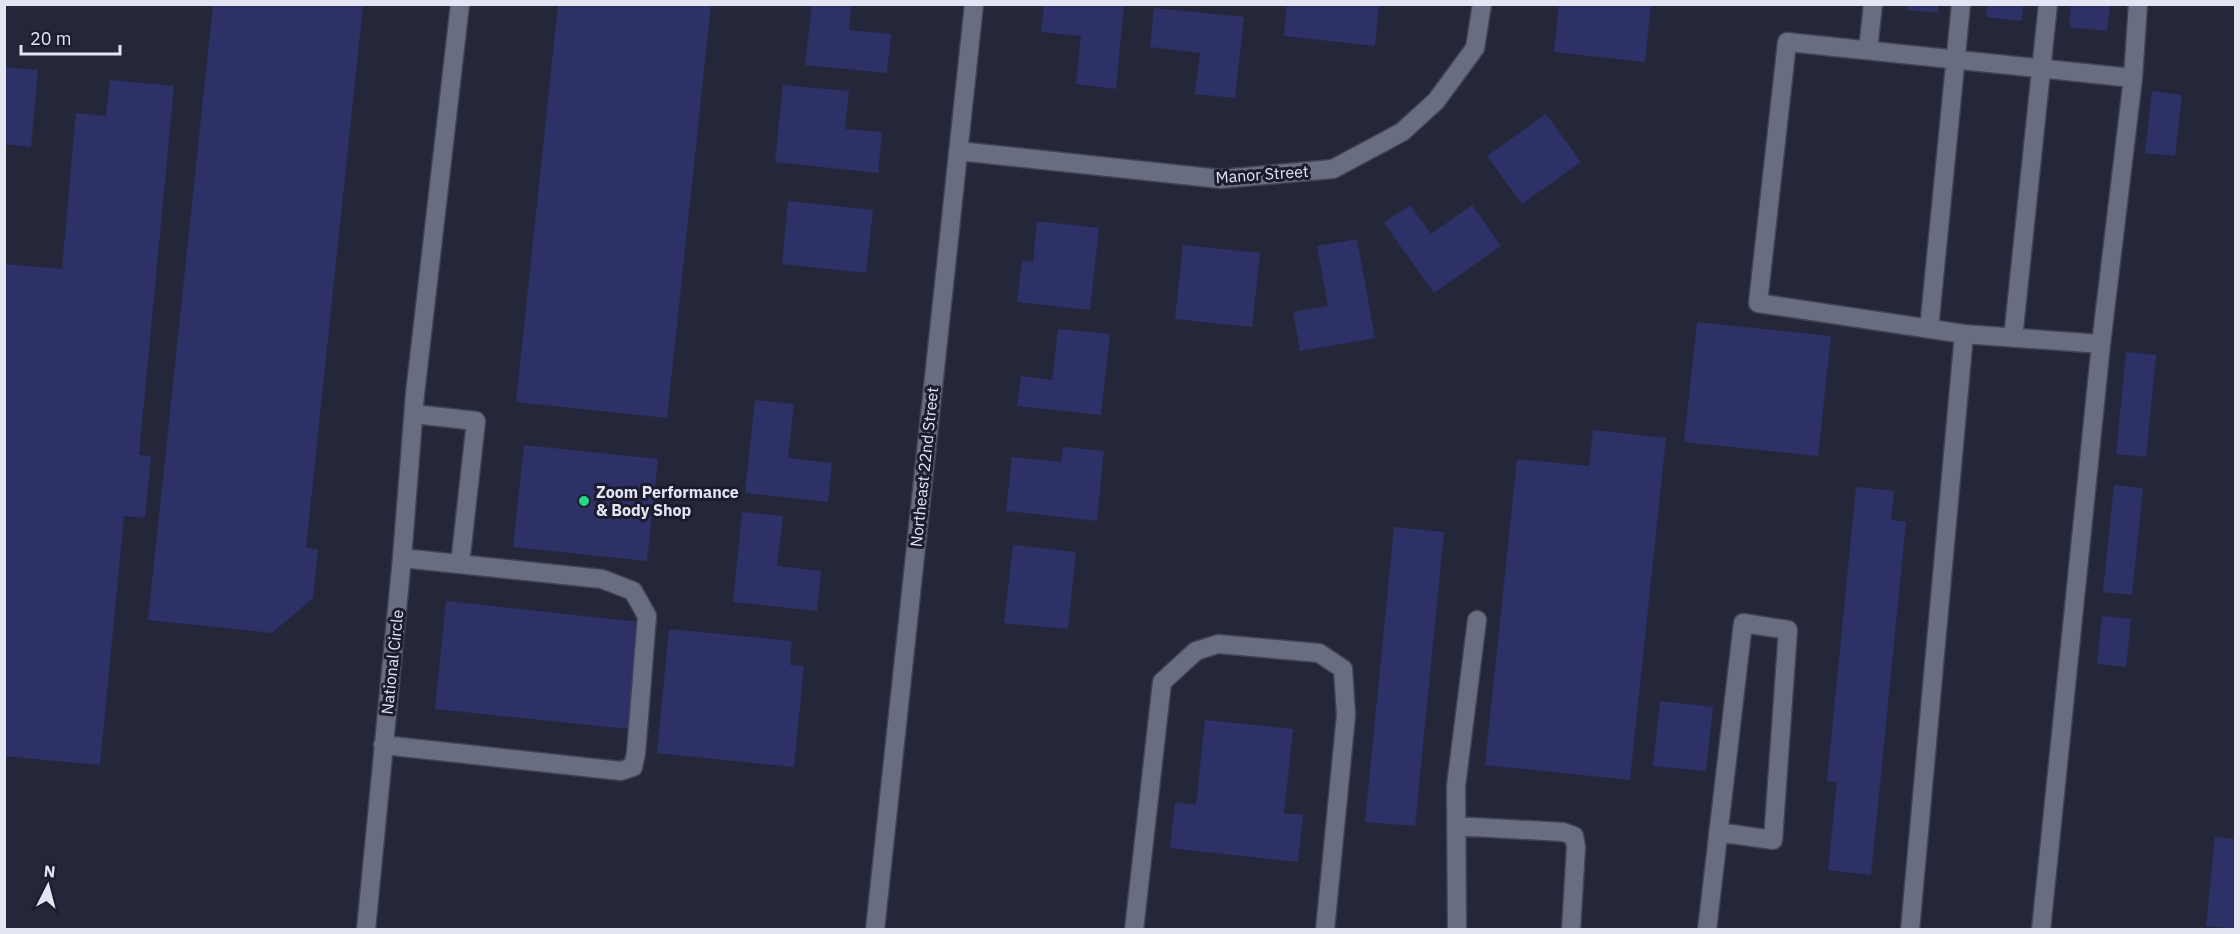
<svg xmlns="http://www.w3.org/2000/svg" width="2240" height="934" font-family="'IBM Plex Sans',sans-serif">
<style>
.building{fill:#2d3168}
.lines{fill:none;stroke-linecap:round;stroke-linejoin:round}
.minor-casing{stroke:#414352;stroke-width:21}
.minor{stroke:#696d82;stroke-width:18}
.poi-dot{fill:#23d886;stroke:#1b1d2f;stroke-width:2}
.labels{text-anchor:middle;stroke-width:6;stroke-linejoin:round;paint-order:stroke}
.street-label{font-size:16px;fill:#e3e6f2;stroke:#1b1d2f}
.poi-label{font-size:16px;font-weight:bold;fill:#e3e6f2;stroke:#1b1d2f;text-anchor:start}
</style>
<rect width="100%" height="100%" fill="#242739"/>
<path class="building" d="M812,4h39l-2,26 42,4 -4,39 -82,-8z
M1044,4h80l-8,85 -40,-5 5,-48 -40,-4z
M1287,4h92l-4,42 -91,-10z
M1559,4h92l-6,58 -91,-10z
M1907,4h31v9l-31,-3z
M1987,4h36l-1,17 -36,-4z
M2071,4h39l-3,27 -38,-4z
M213,5h150l-57,543 12,1 -5,49 -41,35 -124,-13z
M558,5h153l-44,413 -151,-16z
M1154,8l90,9 -9,81 -40,-4 5,-41 -50,-6z
M4,67l34,3 -7,77 -27,-3z
M110,80l64,6 -35,369 12,1 -6,62 -21,-2 -24,249 -96,-9v-492l58,5 14,-156 30,3z
M783,85l66,6 -4,38 37,3 -4,41 -103,-11z
M2152,91l30,4 -7,61 -30,-3z
M1546,114l35,48 -59,42 -35,-48z
M788,201l85,9 -7,63 -84,-9z
M1410,205l21,29 41,-29 29,41 -67,47 -50,-70z
M1037,221l62,7 -9,82 -73,-8 5,-42 11,2z
M1357,239l18,99 -75,13 -7,-39 35,-6 -11,-60z
M1183,245l77,8 -8,74 -77,-8z
M1697,322l134,14 -13,120 -134,-14z
M1058,329l52,5 -9,81 -84,-9 4,-30 31,4z
M2126,352l30,3 -10,102 -30,-3z
M755,400l39,4 -6,54 44,5 -4,39 -83,-9z
M1593,430l73,8 -36,342 -145,-15 32,-306 72,7z
M524,445l134,14 -11,102 -134,-14z
M1063,447l41,4 -7,70 -91,-10 6,-54 49,5z
M2114,485l29,3 -11,107 -29,-3z
M1856,487l38,4 -3,29 15,2 -35,353 -43,-5 9,-88 -10,-1z
M742,512l41,4 -6,50 44,5 -4,40 -84,-9z
M1394,527l50,5 -29,294 -50,-4z
M1013,545l63,7 -8,77 -64,-6z
M446,601l193,21 -11,107 -193,-20z
M2102,616l29,3 -5,48 -29,-3z
M669,629l123,12 -2,24 14,1 -10,101 -137,-14z
M1660,701l53,6 -7,64 -53,-5z
M1205,720l88,9 -9,84 19,2 -5,47 -128,-14 5,-46 21,3z
M2215,837l21,2v90l-30,-3z"/>
<g class="lines">
<defs>
<path id="minor" d="M1868,50l5,-46
M958,151l263,28 112,-10 69,-37 34,-31 39,-53 7,-44
M1929,329l32,-325
M1964,334l137,10
M2013,338l35,-334
M414,414l62,7 -16,143
M383,745l238,26 12,-4 3,-14 11,-137 -14,-25 -31,-12 -200,-21
M1456,826l107,6 11,4 2,11 -5,83
M366,930l36,-372 13,-164 45,-390
M875,930l99,-926
M1134,930l28,-248 34,-31 22,-7 101,9 24,16 3,46 -21,215
M1457,930l-1,-144 21,-166
M1707,930l36,-307 45,7 -15,210 -55,-8
M1910,930l54,-596 -206,-31 29,-261 346,36 5,-74
M2041,930l60,-586 32,-266"/>
</defs>
<use href="#minor" class="minor-casing"/>
<use href="#minor" class="minor"/>
</g>
<circle class="poi-dot" cx="584" cy="501" r="6"/>
<g class="labels">
<g class="street-label">
<text transform="translate(1262 174) rotate(-4)" y="6">Manor Street</text>
<text transform="translate(924 467) rotate(-84)" y="6">Northeast 22nd Street</text>
<text transform="translate(392 662) rotate(-84)" y="6">National Circle</text>
</g>
<g class="poi-label">
<text x="596" y="498">Zoom Performance<tspan x="596" dy="18">&amp; Body Shop</tspan></text>
</g>
</g>
<rect width="2240" height="934" fill="none" stroke="#e3e6f2" stroke-width="12"/>
<g transform="translate(48 886) rotate(6)" stroke="#1b1d2f" stroke-width="4.5" paint-order="stroke">
<path d="M0-4.5L10 22L0 15L-10 22Z" fill="#e3e6f2"/>
<text y="-9" font-size="16" font-weight="bold" text-anchor="middle" fill="#e3e6f2">N</text>
</g>
<path d="M21 45v9h99v-9" fill="none" stroke="#e3e6f2" stroke-width="3"/>
<text x="30" y="45" font-size="18" fill="#e3e6f2" stroke="#1b1d2f" stroke-width="4.5" paint-order="stroke">20 m</text>
</svg>
